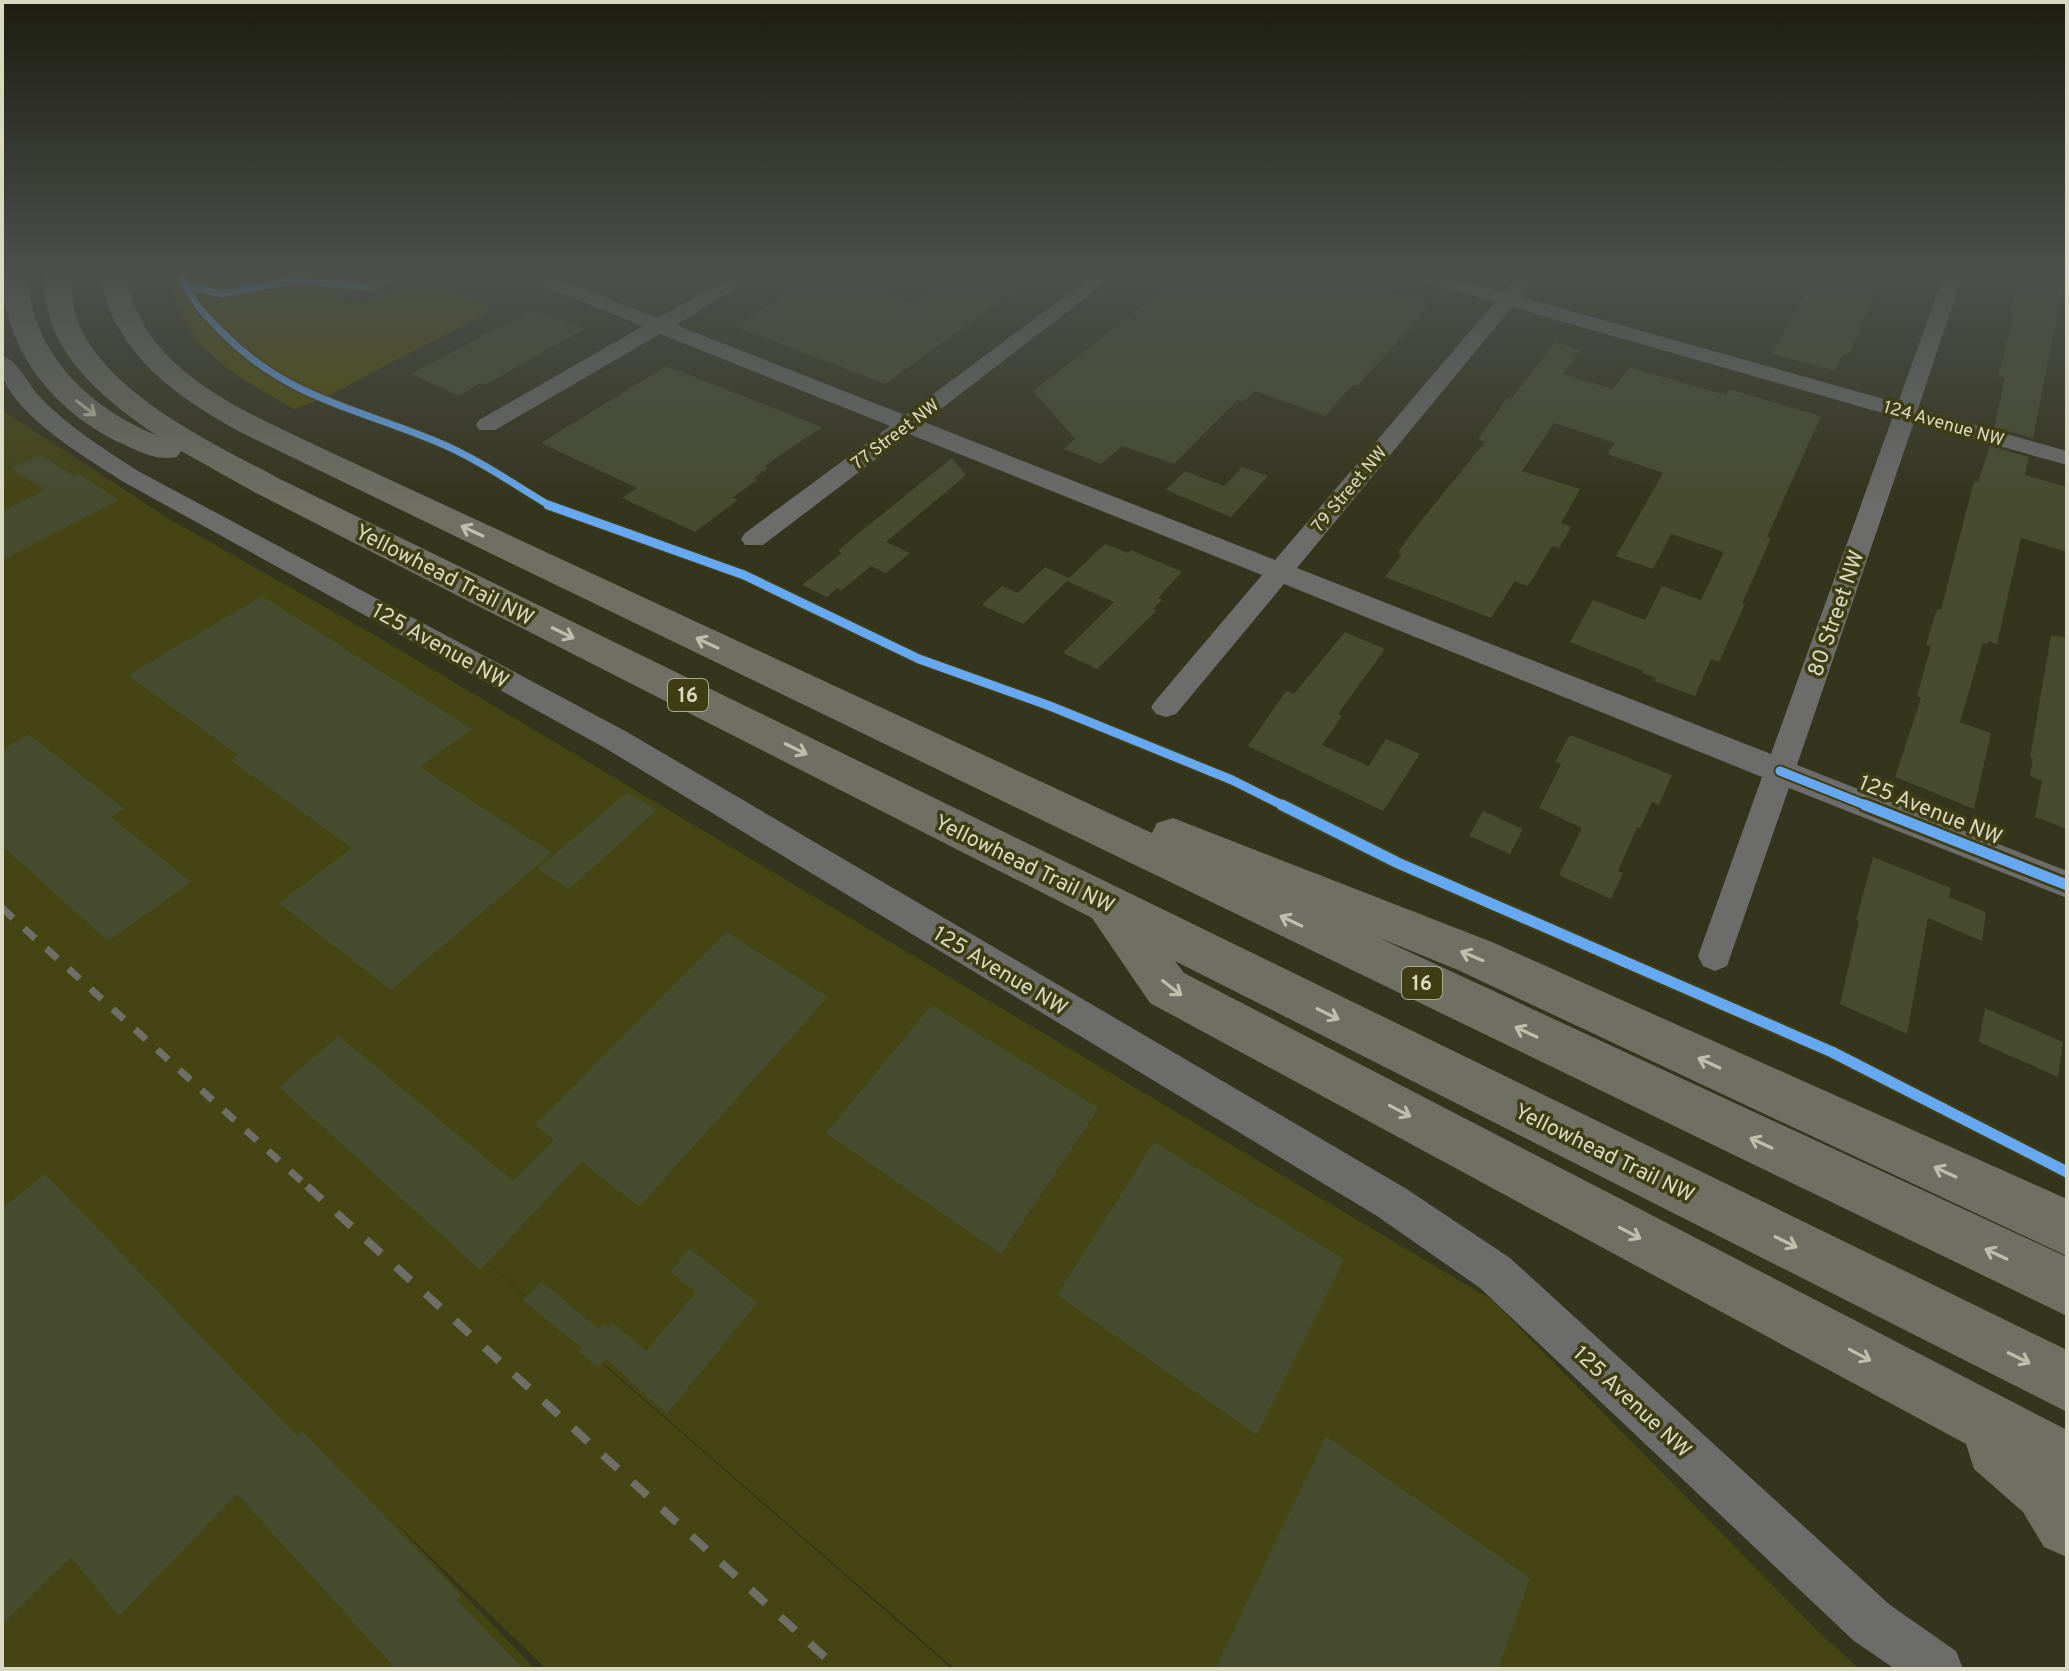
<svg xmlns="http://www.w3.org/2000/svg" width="2069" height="1671" font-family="Overpass,sans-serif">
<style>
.built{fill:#454413}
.green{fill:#524e04}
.building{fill:#474c2f}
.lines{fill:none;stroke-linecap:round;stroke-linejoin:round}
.minor{fill:#6c6c6b;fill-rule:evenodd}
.highway{fill:#6f6f64;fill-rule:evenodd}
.rail-far1{stroke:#6f6f68;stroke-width:7;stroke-dasharray:15 15;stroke-linecap:butt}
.rail{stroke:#6f6f68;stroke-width:8;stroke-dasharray:20 20;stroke-linecap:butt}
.cycleway-far2-casing{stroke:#3f3d13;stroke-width:10}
.cycleway-far1-casing{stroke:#3f3d13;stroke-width:13}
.cycleway-casing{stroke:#3f3d13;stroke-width:16}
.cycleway-far2{stroke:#66a8f1;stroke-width:7}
.cycleway-far1{stroke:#66a8f1;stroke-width:9}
.cycleway{stroke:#66a8f1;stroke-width:11}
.oneway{stroke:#bebeaa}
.labels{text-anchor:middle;stroke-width:7;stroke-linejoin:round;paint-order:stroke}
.far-street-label{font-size:18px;fill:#d9d9c2;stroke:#3f3d13}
.shield{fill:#3f3d13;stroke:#abaa8e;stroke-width:2}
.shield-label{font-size:20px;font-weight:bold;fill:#d9d9c2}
.street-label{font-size:22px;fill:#d9d9c2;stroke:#3f3d13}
</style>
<rect width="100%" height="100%" fill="#35341d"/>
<path class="built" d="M2,410l169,110 207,117 1114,663 325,330 42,39h-904l-618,-537 615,537h-406l-158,-154 147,154h-533z"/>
<path class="green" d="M170,271h211l-30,9 -16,10v7c25,17 61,-7 86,-17l71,30 -168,88 -29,11c-58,-31 -121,-66 -125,-138z"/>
<path class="building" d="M822,271l91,32 47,-32h81l-156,113 -151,-58z
M1181,271h138l109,32 -15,22 -56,61 -4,-1 -28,31 -70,-25 -12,11 -6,-2 -63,64 -52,-18 -21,18 -37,-15 11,-10 -42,-48 97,-75z
M2021,271h45l-33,167 -39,-11 11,-49 -7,-2 16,-60 -5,-1z
M1842,272l33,8 -3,6 5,1 -26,65 -8,2 -8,17 -63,-17 42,-77 22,6z
M533,309l51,20 -99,56 -5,-2 -21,13 -48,-22z
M1555,342l26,8 -18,24 50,15 16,-22 97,28 3,-6 92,27 -54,121 4,1 -29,65 3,1 -26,58 -8,-3 -16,37 -41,-15 2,-3 -14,-5 1,-2 -73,-29 23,-42 52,20 17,-34 39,14 23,-48 -53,-18 -18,35 -37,-13 47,-83 -56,-19 8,-11 -61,-20 -32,48 58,18 -19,34 10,4 -12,21 -7,-2 -24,40 -13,-5 -24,37 -106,-41 17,-23 -4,-2 22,-30 65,-80 -7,-3 29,-41 4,1z
M666,366l156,61 -57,39 3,2 -14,10 3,2 -25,18 6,2 -43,32 -73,-34 15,-10 -96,-45z
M1990,446l39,11 -4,18 42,12v65l-46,-14 -24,106 -9,-3 -1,3 -4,-1 -23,79 31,11 -17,76 -79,-32 26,-79 -4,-2 14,-50 -5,-2 11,-35 4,1 33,-129 4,1z
M40,455l34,21 4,-2 41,26 -117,60v-49l43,-21 -34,-21z
M952,458l14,17 -80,67 24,11 -24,20 -15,-7 -30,25 -4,-3 -10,9 -25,-12 40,-32 -4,-2 17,-15z
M1242,467l26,9 -37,41 -65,-27 19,-19 39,15z
M1105,544l23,9 3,-3 51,22 -24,26 4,2 -9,9 4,1 -60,59 -34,-16 51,-51 -47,-21 -44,43 -41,-19 20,-19 16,7 27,-26 24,11z
M262,596l210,133 -52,38 132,86 -161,137 -112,-87 73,-55 -122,-88 8,-5 -110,-80z
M1345,632l40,17 -47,65 4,2 -20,29 47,21 17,-27 34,15 -37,57 -135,-65 38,-55 8,3z
M2051,636l16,1v192l-32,-12 7,-36 -12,-5 3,-18 -3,-1z
M29,734l95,75 -13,8 80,65 -83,59 -106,-95v-96z
M1570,735l102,40 -13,30 -7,-3 -12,26 -3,-1 -19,44 5,2 -12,26 -52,-24 23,-47 -43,-20 22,-44 -6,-2z
M627,792l30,18 -88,79 -31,-20z
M1483,811l40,18 -13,25 -41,-18z
M1873,857l78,31 -2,9 37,15 -4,29 -54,-23 -21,116 -67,-30 19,-83 -3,-1z
M727,932l101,65 -189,210 -57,-45 -102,108 -201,-183 60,-51 174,145 41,-41 -19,-15z
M932,1005l167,103 -98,146 -175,-121z
M1985,1008l78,34 -5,35 -79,-35z
M1154,1142l190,117 -87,176 -200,-140z
M45,1174l252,262 5,-5 159,164 -4,5 66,69h-127l-159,-175 -118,122 -48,-59 -69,68v-417z
M690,1248l67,55 -90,111 -61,-55 -9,9 -18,-17 2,-3 -58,-48 18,-19 58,48 4,-5 5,4 5,-5 33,28 50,-59 -26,-20z
M1326,1436l204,142 -32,91h-283z"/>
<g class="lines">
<path class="minor" d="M387,271h25l-3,4 -41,18 -10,-6z
M513,271h26l119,47 82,-47h23l-87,54 229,90 194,-144h21l-196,151 351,138 220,-258 -96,-27 -2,-4h29l77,21 19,-21h19l-20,26 377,106 47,-132h19l-46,138 149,42v14l-153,-43 -117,343 270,106v27l-278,-110 -62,178 -12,5 -12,-5 -5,-10 64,-179 -478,-193 -108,130 -10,3 -10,-3 -5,-7 5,-7 106,-125 -353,-141 -146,111h-18l-4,-6 4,-6 145,-107 -230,-92 -165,96h-16l-3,-5 3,-5 164,-94 -128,-51zM1512,307l381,109 -122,338 -474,-186z
M2,356c15,3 26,28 37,40 29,31 64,52 99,75l489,261 778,456 105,70 380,347 66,46 7,18h-68l-41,-28 -374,-353 -103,-72 -772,-468 -483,-267c-37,-24 -99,-60 -118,-101 -4,-7 -2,-17 -2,-24z"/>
<path class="highway" d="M2,271h26c0,78 59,136 128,164 -44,-30 -97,-71 -109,-127 -3,-11 -3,-25 -3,-37h26c2,12 2,25 4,37 19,81 139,135 206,171l1787,871v62l-892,-451 9,12 883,457v127l-23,-10 -21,-35 -49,-43 -8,-25 -816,-441 -58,-85 -836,-425 -75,-42 -4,6c-18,4 -35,-4 -52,-12 -70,-31 -123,-96 -123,-174z
M97,271h26c7,22 13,43 26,62 40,59 118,88 179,118l824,382 5,-10 16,-5 319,124 575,257v57l-609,-286 -81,-33 690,320v59l-1827,-884c-71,-40 -124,-78 -143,-161z"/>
<path class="rail-far1" d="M2,908l307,280"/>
<path class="rail" d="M307,1186l531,483"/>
<defs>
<path id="cycleway-far2" d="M180,271c12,32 21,40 45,64 63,63 131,73 210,106 42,17 78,43 117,66
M185,286l37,8 75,-14 71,7"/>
<path id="cycleway-far1" d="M548,505l196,70 175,84 131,47 182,74 54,27
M1780,771l90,36"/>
<path id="cycleway" d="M1282,805l116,58 434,189 235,120
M1865,805l202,80"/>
</defs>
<use href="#cycleway-far2" class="cycleway-far2-casing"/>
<use href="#cycleway-far1" class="cycleway-far1-casing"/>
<use href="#cycleway" class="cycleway-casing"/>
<use href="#cycleway-far2" class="cycleway-far2"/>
<use href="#cycleway-far1" class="cycleway-far1"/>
<use href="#cycleway" class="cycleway"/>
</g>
<defs><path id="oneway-shaft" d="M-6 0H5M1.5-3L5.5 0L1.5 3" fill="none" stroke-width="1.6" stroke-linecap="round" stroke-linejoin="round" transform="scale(2)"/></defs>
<g class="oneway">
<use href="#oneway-shaft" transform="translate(86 408) rotate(37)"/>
<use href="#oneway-shaft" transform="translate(472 531) rotate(-155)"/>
<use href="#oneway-shaft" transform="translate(563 633) rotate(26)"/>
<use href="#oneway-shaft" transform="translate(707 643) rotate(-155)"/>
<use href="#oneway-shaft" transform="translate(796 749) rotate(26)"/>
<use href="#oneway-shaft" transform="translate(1291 921) rotate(-155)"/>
<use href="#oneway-shaft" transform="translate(1472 956) rotate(-157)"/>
<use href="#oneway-shaft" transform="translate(1172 988) rotate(38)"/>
<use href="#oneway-shaft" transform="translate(1328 1014) rotate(26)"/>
<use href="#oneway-shaft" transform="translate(1526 1032) rotate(-155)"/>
<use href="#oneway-shaft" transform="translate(1709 1063) rotate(-155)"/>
<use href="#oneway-shaft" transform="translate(1400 1111) rotate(28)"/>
<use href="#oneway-shaft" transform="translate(1761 1143) rotate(-155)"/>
<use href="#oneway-shaft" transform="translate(1945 1172) rotate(-155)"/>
<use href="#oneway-shaft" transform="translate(1630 1233) rotate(28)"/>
<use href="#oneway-shaft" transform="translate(1786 1242) rotate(26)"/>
<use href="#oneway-shaft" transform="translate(1996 1254) rotate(-155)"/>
<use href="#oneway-shaft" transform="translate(1860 1355) rotate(28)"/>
<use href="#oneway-shaft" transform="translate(2019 1358) rotate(26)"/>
</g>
<linearGradient id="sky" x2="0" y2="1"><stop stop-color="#1d1d10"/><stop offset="0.54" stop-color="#4b504c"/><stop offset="1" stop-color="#4b504c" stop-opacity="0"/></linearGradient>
<rect width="2069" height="505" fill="url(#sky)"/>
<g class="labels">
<g class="far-street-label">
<text transform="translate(1944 423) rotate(16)" y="6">124 Avenue NW</text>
<text transform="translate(895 434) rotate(-37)" y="6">77 Street NW</text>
<text transform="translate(1349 489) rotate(-50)" y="6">79 Street NW</text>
</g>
<g class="shield">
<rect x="668" y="679" width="40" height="32" rx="6"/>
<rect x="1402" y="967" width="40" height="32" rx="6"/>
</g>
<g class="shield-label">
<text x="688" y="702">16</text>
<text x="1422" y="990">16</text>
</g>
<g class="street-label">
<text transform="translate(445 574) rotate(27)" y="8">Yellowhead Trail NW</text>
<text transform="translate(1835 613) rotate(-71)" y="8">80 Street NW</text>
<text transform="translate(441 645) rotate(29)" y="8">125 Avenue NW</text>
<text transform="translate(1931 809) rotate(22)" y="8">125 Avenue NW</text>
<text transform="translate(1025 863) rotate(26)" y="8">Yellowhead Trail NW</text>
<text transform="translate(1001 970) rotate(31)" y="8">125 Avenue NW</text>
<text transform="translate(1605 1152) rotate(26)" y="8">Yellowhead Trail NW</text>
<text transform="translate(1633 1401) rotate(43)" y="8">125 Avenue NW</text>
</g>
</g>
<rect width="2069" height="1671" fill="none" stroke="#d9d9c2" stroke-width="8"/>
</svg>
